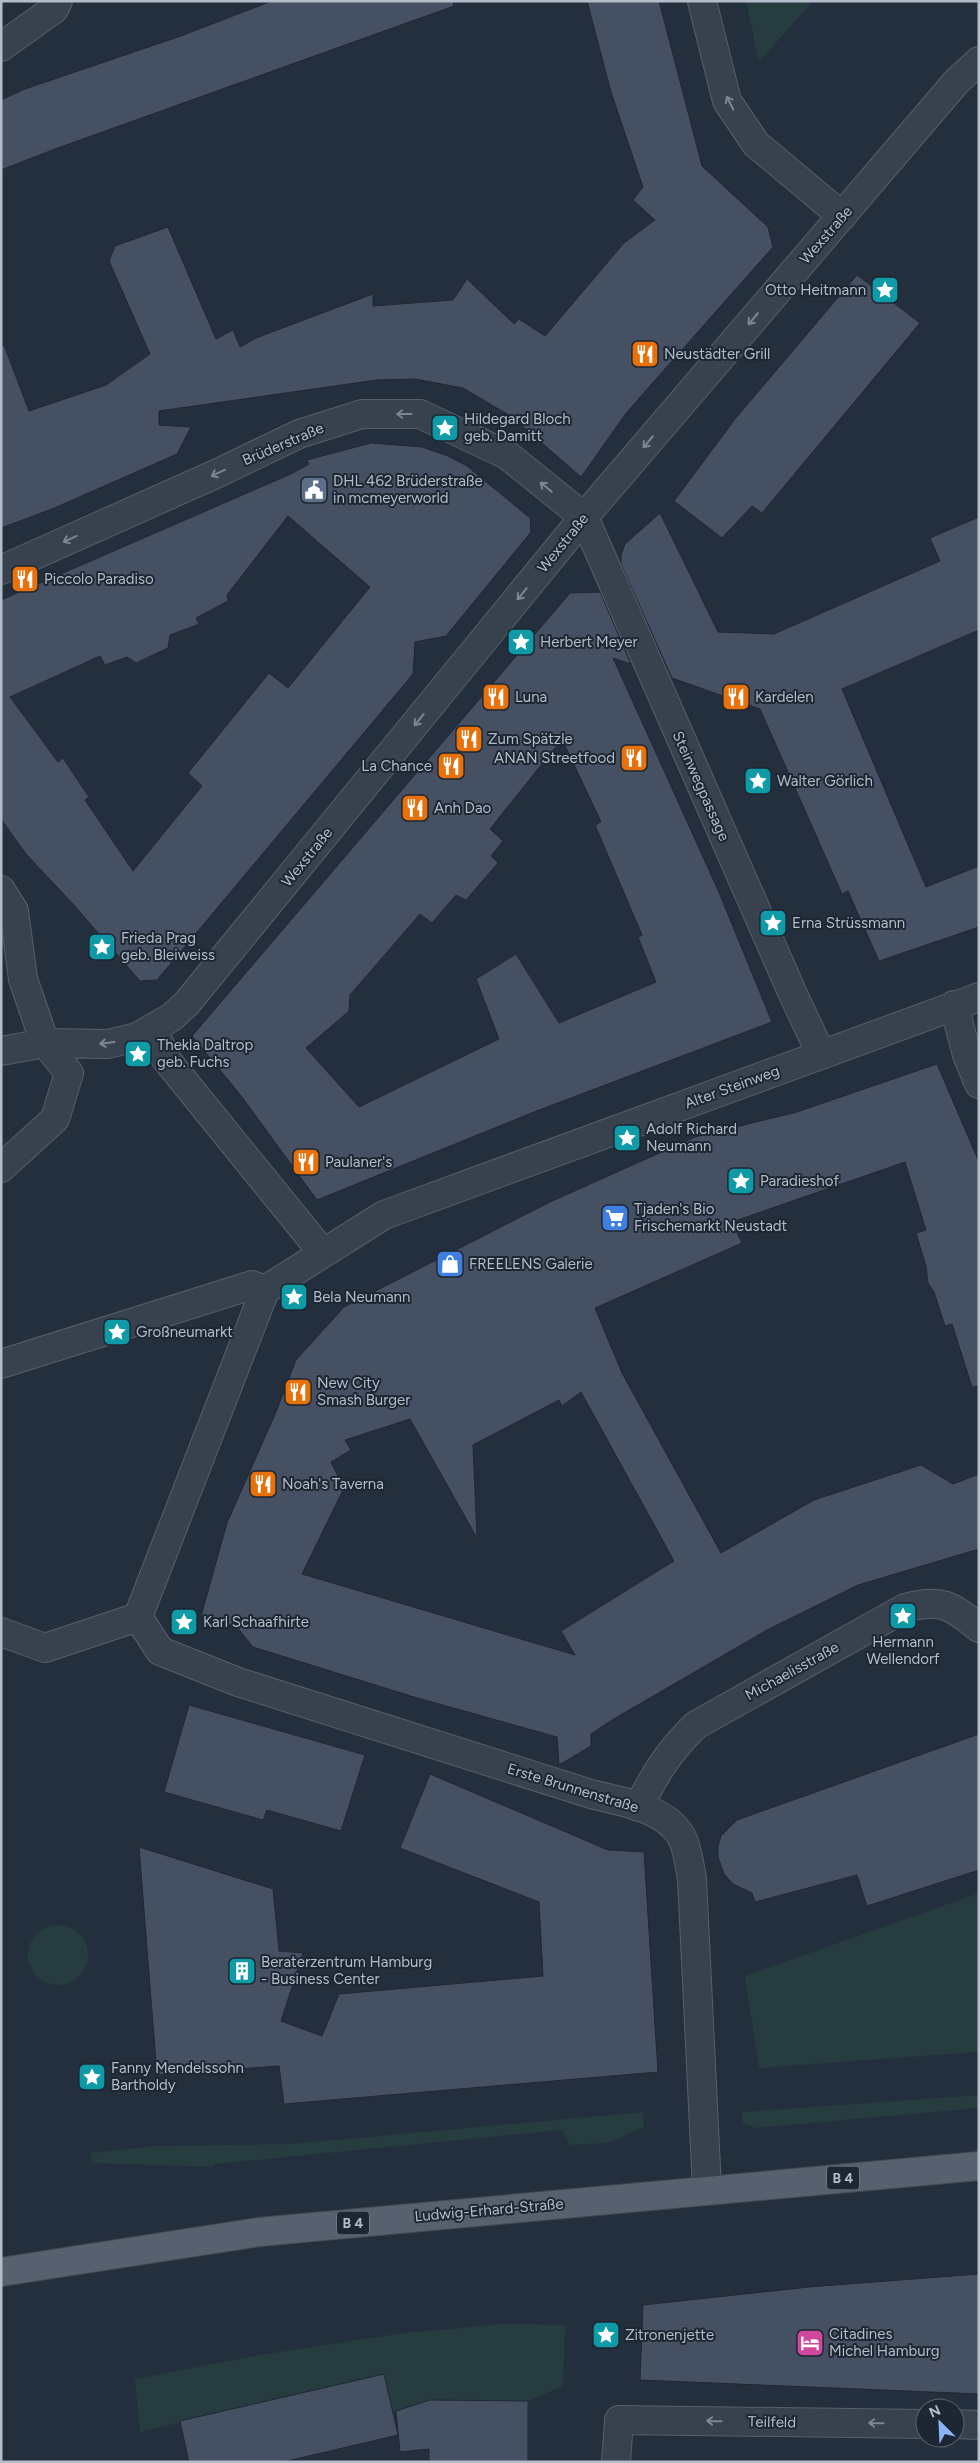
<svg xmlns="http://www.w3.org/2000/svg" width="980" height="2463" font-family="Figtree,sans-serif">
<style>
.green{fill:#263c3f}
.building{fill:#455162;stroke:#1f2835;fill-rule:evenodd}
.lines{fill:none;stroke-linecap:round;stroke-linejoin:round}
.minor-casing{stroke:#565f6c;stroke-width:30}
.major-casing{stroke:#414a57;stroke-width:30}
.minor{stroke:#38414e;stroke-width:28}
.major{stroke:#56606e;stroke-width:28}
.oneway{stroke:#7c8592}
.labels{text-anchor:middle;stroke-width:4;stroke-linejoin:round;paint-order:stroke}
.shield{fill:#1d2633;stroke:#878f9c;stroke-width:1}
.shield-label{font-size:14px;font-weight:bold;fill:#b4bcc9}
.street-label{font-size:15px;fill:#b4bcc9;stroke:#1d2633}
.poi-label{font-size:15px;fill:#b4bcc9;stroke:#1d2633;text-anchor:start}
</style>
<rect width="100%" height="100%" fill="#242f3e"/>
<path class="green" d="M746,1h67l-54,61z
M979,1893v159l-220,16 -14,-92z
M28 1955a30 30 0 1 1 60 0a30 30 0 1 1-60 0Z
M979,2095v13l-224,20 -12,-5 -1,-11z
M643,2112l1,15 -36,16 -38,2 -8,-15 -347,34 -2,3 -121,-4 -1,-10 64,-7 136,-2z
M502,2324l63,1 -2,61 -35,15 -98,-1 -38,12 -8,-38 -244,58 -5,-53 125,-24 144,-22z"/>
<path class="building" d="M272,1h181l1,5 -399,143 -54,21v-70l24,-11 153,-52z
M587,1h72l43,165 66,61 5,20 -146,165 -46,65 -69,-60 -49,-29 -48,-9 -38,1 -218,31v14l32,2 -14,27 -125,55 -51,19v-182l3,-1 25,66 77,-26 44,-31 -41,-93 6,-15 53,-19 48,112 17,-9 7,17 16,-9 117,-44v12l80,-6 14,-21 47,45 5,-5 26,17 79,-93 31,-23 -22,-20 10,-13 -32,-95z
M857,275l63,48 -158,190 -10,-7 -30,32 -48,-37 61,-82z
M371,443l51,4 26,9 19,10 63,52 1,14 -85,104 -31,6 -2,32 -256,306 -17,1 -67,-77 -47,-50 -25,-35v-219l292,-127 16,-9 -2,-4zM288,516l82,71 -82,101 -19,-15 -81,100 14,13 -69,85 -48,-71 4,-3 -26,-39 -5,4 -48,-65 90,-41 5,9 22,-8 9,6 32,-15 2,-13 29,-11 -3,-6 32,-17 -1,-6z
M660,513l58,119 56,2 166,-73 -10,-23 49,-21v113l-137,59 84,198 53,-21v61l-100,34 -31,-70 -6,3 -82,-185 -88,-31 -51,-114v-9l4,-11z
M600,592l31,72 -18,-6 105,232 54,132 -233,88 -222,90 -75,-103 -50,-61 378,-443zM562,739l39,83 -6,3 47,110 -4,2 18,45 -97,41 -43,-69 -40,25 23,60 -140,68 -53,-59 43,-37 1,-16 70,-81 12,9 24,-28 10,5 32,-37 -7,-7 12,-15 -13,-12z
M937,1064l42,98v224l-7,1 -20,-63 -7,2 -11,-34 -6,-9 -2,-17 -10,-33 10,-3 -21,-68 -173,60 10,21 -147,65 27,65 99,180 93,-53 107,-35 32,19 26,-10v75l-121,36 -91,45 -155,90 -21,14v12l-32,19 -2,-28 -143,-40 -161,-50 -16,-20 -36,-11 26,-93 49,-111 20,-52 48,-53 204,-104 147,-66 102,-25zM581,1392l93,169 -113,70 14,24 -273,-81 42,-86 -13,-26 20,-12 -6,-10 65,-21 67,119 -4,-93 86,-45 3,6z
M189,1705l176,50 -24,76 -74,-21 -4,10 -99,-28z
M979,1734v136l-112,36 -10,-31 -102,27 -3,-9 -19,-9 -9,-10 -6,-17v-11l3,-10 16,-16z
M430,1774l178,76 36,2 14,220 -374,32 -5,-38 -122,9 -18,-228 134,42 6,62 24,2 -22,68 41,15 17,-42 204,-18 -4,-74 -139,-54z
M979,2274v120l-339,-14 3,-75 166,-18z
M384,2374l14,61 -115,27h-94l-9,-41z
M430,2400l98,1v61h-99v-13l-29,3 -4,-41z"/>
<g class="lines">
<defs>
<path id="minor" d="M702,1l25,100 29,43 86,72
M1,47l53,-38 4,-8
M1,570l217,-97 81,-39 63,-20h58l87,41 77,62 208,475 29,62
M1,890l13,21 9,68 22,64 24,30 -14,46 -54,49
M954,1005l13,50 12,29
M154,1029l11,29 158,195
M1,1051l44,-8 63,1 29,-7 35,-20 15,-14 397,-486 373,-436 22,-20
M1,1364l251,-79 13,5
M138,1617l22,34 78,31 353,112c31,8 79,14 93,48 4,12 6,25 8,37l15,310
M1,1632l44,16 93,-31 127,-327 119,-75 595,-218
M638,1807c18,-34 30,-55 58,-82l209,-117c36,-10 46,-3 74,20
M955,2424l24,1
M616,2462l3,-42 306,4"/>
<path id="major" d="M1,2272l258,-40 720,-66"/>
</defs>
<use href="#minor" class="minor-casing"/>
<use href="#major" class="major-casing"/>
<use href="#minor" class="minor"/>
<use href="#major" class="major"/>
</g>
<defs><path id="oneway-shaft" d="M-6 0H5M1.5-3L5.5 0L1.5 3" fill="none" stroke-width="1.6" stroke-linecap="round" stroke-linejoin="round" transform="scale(1.25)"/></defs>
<g class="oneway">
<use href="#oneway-shaft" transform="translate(730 103) rotate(-117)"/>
<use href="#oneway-shaft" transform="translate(753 319) rotate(130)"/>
<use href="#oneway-shaft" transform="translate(404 414) rotate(-180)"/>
<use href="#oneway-shaft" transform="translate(648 442) rotate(130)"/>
<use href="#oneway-shaft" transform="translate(218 473) rotate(155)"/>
<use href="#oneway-shaft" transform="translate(546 487) rotate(-141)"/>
<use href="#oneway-shaft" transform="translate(70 539) rotate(156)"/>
<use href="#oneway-shaft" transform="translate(522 594) rotate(129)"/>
<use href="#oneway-shaft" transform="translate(419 720) rotate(129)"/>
<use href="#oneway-shaft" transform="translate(107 1043) rotate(173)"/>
<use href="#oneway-shaft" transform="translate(714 2421) rotate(-179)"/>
<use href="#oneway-shaft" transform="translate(876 2423) rotate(-179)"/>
</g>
<defs>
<symbol id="sight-square" viewBox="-11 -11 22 22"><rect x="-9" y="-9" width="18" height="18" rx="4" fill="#0f9aa8" stroke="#1d2633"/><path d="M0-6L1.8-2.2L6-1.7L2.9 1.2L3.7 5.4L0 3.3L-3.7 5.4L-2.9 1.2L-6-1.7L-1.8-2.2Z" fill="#fff"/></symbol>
<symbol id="restaurant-square" viewBox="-11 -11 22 22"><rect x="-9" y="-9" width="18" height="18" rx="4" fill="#e8710a" stroke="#1d2633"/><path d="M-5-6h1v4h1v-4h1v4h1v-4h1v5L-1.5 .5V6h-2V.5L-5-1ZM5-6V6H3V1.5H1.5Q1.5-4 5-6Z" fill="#fff"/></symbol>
<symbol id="civic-square" viewBox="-11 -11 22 22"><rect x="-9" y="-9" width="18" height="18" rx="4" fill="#5c6f8a" stroke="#1d2633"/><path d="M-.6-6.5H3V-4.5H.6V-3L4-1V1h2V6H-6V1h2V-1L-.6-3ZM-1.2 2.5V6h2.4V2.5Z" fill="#fff"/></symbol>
<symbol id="supermarket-square" viewBox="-11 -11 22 22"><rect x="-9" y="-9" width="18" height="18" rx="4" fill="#3f7fe0" stroke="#1d2633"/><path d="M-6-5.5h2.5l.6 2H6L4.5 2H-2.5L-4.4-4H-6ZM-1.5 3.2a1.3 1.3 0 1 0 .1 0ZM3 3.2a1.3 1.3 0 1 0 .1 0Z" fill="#fff"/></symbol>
<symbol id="shop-square" viewBox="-11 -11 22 22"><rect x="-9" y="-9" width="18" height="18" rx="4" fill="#3f7fe0" stroke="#1d2633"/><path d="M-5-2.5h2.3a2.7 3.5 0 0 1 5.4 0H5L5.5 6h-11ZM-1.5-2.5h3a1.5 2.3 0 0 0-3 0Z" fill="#fff"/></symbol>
<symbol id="building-square" viewBox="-11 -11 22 22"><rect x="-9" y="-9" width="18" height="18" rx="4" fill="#0f9aa8" stroke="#1d2633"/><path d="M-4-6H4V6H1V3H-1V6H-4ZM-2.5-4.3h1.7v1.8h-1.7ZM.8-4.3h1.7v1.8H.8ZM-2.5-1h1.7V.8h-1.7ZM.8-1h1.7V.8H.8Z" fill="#fff"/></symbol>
<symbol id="hotel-square" viewBox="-11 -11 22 22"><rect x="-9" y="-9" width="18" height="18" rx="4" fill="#d1479c" stroke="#1d2633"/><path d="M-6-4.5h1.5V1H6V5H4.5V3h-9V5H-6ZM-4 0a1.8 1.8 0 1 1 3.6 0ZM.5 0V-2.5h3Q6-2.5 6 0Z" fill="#fff"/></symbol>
</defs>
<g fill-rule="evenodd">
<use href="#sight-square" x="869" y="274" width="32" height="32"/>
<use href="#restaurant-square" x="629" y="338" width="32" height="32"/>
<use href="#sight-square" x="429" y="412" width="32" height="32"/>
<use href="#civic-square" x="298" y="474" width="32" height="32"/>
<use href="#restaurant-square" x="9" y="563" width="32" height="32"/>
<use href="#sight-square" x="505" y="626" width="32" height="32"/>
<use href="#restaurant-square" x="480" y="681" width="32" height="32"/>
<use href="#restaurant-square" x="720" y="681" width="32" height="32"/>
<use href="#restaurant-square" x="453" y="723" width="32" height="32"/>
<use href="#restaurant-square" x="618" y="742" width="32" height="32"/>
<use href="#restaurant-square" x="435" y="750" width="32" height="32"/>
<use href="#sight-square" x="742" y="765" width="32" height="32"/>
<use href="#restaurant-square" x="399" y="792" width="32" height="32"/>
<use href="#sight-square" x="757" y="907" width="32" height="32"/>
<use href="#sight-square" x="86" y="931" width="32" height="32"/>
<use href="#sight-square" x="122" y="1038" width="32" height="32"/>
<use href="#sight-square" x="611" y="1122" width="32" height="32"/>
<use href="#restaurant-square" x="290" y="1146" width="32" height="32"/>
<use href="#sight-square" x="725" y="1165" width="32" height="32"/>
<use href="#supermarket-square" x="599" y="1202" width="32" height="32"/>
<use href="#shop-square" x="434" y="1248" width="32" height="32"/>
<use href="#sight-square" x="278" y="1281" width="32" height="32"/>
<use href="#sight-square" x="101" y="1316" width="32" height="32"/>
<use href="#restaurant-square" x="282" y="1376" width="32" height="32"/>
<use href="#restaurant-square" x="247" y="1468" width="32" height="32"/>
<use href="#sight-square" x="887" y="1600" width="32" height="32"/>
<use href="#sight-square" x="168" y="1606" width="32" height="32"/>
<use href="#building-square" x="226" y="1955" width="32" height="32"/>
<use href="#sight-square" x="76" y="2061" width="32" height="32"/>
<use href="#sight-square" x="590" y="2319" width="32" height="32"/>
<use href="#hotel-square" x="794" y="2327" width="32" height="32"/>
</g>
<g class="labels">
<g class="shield">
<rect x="827" y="2166.5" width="32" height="23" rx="4"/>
<rect x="337" y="2211.5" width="32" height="23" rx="4"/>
</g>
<g class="shield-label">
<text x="843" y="2183">B 4</text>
<text x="353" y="2228">B 4</text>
</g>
<g class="street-label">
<text transform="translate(826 235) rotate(-49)" y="5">Wexstraße</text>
<text transform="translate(283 444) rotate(-23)" y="5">Brüderstraße</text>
<text transform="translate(563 543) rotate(-51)" y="5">Wexstraße</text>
<text transform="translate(701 786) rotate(66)" y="5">Steinwegpassage</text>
<text transform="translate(307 857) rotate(-51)" y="5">Wexstraße</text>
<text transform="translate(732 1087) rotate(-20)" y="5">Alter Steinweg</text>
<text transform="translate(792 1671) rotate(-29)" y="5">Michaelisstraße</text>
<text transform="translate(573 1788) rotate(17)" y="5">Erste Brunnenstraße</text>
<text transform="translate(489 2210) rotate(-5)" y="5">Ludwig-Erhard-Straße</text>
<text transform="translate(772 2422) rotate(1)" y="5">Teilfeld</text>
</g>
<g class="poi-label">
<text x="866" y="295" text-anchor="end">Otto Heitmann</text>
<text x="664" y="359">Neustädter Grill</text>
<text x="464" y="424">Hildegard Bloch<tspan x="464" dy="17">geb. Damitt</tspan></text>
<text x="333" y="486">DHL 462 Brüderstraße<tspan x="333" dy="17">in mcmeyerworld</tspan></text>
<text x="44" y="584">Piccolo Paradiso</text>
<text x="540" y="647">Herbert Meyer</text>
<text x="515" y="702">Luna</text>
<text x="755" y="702">Kardelen</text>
<text x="488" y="744">Zum Spätzle</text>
<text x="615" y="763" text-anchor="end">ANAN Streetfood</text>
<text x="432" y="771" text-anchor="end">La Chance</text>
<text x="777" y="786">Walter Görlich</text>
<text x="434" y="813">Anh Dao</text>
<text x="792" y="928">Erna Strüssmann</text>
<text x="121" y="943">Frieda Prag<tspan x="121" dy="17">geb. Bleiweiss</tspan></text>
<text x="157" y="1050">Thekla Daltrop<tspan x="157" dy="17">geb. Fuchs</tspan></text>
<text x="646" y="1134">Adolf Richard<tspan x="646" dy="17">Neumann</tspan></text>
<text x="325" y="1167">Paulaner's</text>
<text x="760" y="1186">Paradieshof</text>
<text x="634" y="1214">Tjaden's Bio<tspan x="634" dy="17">Frischemarkt Neustadt</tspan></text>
<text x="469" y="1269">FREELENS Galerie</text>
<text x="313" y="1302">Bela Neumann</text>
<text x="136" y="1337">Großneumarkt</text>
<text x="317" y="1388">New City<tspan x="317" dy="17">Smash Burger</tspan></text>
<text x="282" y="1489">Noah's Taverna</text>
<text x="203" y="1627">Karl Schaafhirte</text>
<text x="903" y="1647" text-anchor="middle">Hermann<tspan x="903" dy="17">Wellendorf</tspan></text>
<text x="261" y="1967">Beraterzentrum Hamburg<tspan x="261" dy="17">- Business Center</tspan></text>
<text x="111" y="2073">Fanny Mendelssohn<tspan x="111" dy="17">Bartholdy</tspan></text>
<text x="829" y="2339">Citadines<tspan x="829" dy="17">Michel Hamburg</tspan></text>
<text x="625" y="2340">Zitronenjette</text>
</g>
</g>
<rect width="980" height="2463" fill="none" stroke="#b4bcc9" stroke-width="5"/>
<g transform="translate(940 2423) rotate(336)"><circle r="24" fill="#1d2633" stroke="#59626f"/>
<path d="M0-4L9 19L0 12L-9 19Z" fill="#8ab4f8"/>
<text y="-8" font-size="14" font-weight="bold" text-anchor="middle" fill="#b4bcc9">N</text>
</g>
</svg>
